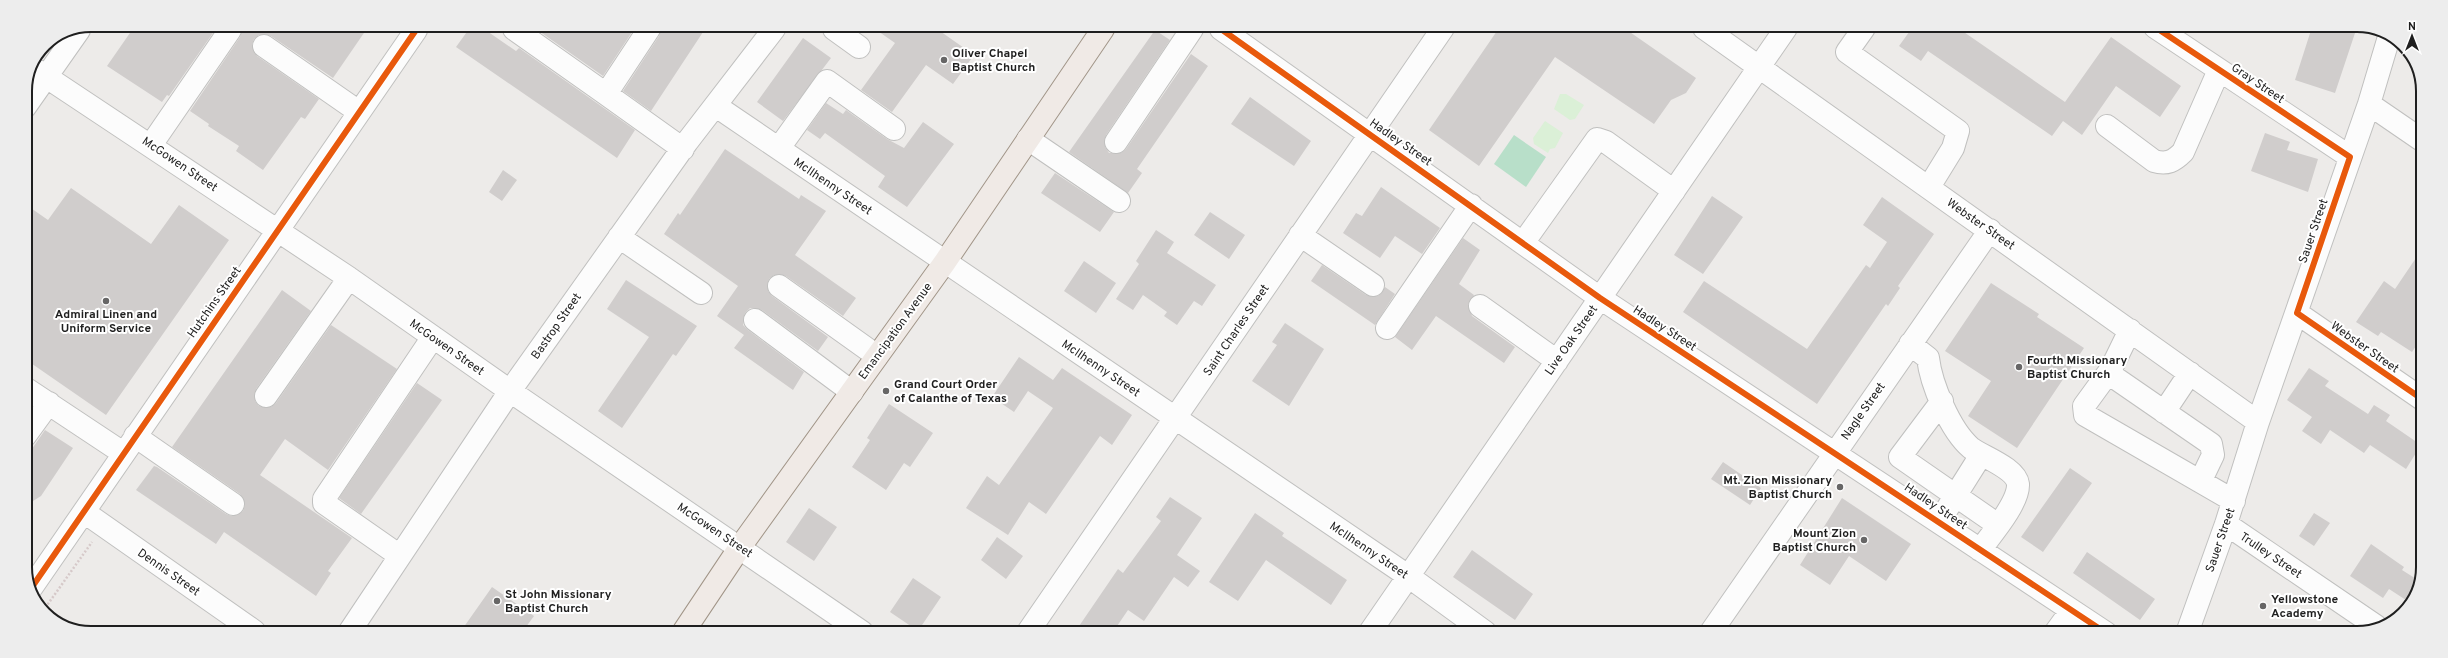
<svg xmlns="http://www.w3.org/2000/svg" width="2448" height="658" font-family="Overpass,sans-serif">
<style>
.park{fill:#dbf0d7}
.pitch{fill:#b8dfc9}
.building{fill:#d0cdcc}
.lines{fill:none;stroke-linecap:round;stroke-linejoin:round}
.minor-casing{stroke:#c0c0bf;stroke-width:24}
.major-casing{stroke:#a19588;stroke-width:24}
.path{stroke:#d6c9c9;stroke-width:2.5;stroke-dasharray:2 2;stroke-linecap:butt}
.minor{stroke:#fcfcfc;stroke-width:22}
.major{stroke:#f0eae6;stroke-width:22}
.cycleway-casing{stroke:#fff;stroke-width:8}
.cycleway{stroke:#e8590c;stroke-width:6}
.poi-dot{fill:#676666;stroke:#fff;stroke-width:1.5}
.labels{text-anchor:middle;stroke-width:4;stroke-linejoin:round;paint-order:stroke}
.poi-label{font-size:12px;font-weight:bold;fill:#1f1f1f;stroke:#fff;text-anchor:start}
.street-label{font-size:12px;fill:#1f1f1f;stroke:#fff}
.rim{fill:none;stroke:#1f1f1f;stroke-width:2}
</style>
<rect width="100%" height="100%" fill="#edebe9"/>
<path class="park" d="M1560,94h6l18,11 -9,14 -5,1 -16,-11z
M1545,121l18,12 -8,15 -5,1 -2,4 -14,-9 -1,-6z"/>
<path class="pitch" d="M1514,135l32,22 -20,30 -32,-23z"/>
<path class="building" d="M2312,27h45l-22,66 -40,-13z
M1499,28h125l72,50 -10,15 -15,7 -17,24 -99,-67 -76,109 -50,-36z
M1912,28h46l107,74 46,-65 70,49 -21,31 -44,-31 -34,49 -19,-14 -11,15 -124,-85 -7,10 -22,-15z
M469,29h15l32,22 3,-3 116,82 -18,28 -161,-111z
M536,29h98l-31,47z
M661,29h44l-54,82 -28,-20 36,-55z
M875,29h62l37,26 -21,29 -27,-19 -34,47 -31,-22 34,-47z
M132,30h83l-46,66 -2,-1 -5,7 -55,-36z
M242,30h124l-33,48 -62,-42 -12,-1 -5,4 -2,6 5,11 62,43 -14,20 -4,-2 -38,53 -27,-19 3,-5 -31,-20 1,-2 -19,-13 50,-74z
M1155,30l15,10 -64,95 -1,12 4,6h12l5,-4 65,-95 17,12 -71,103 5,4 -14,20 -59,-41z
M803,38l28,20 -48,63 -26,-19z
M1250,97l61,44 -17,25 -63,-42z
M826,103l17,11 3,-4 41,29 17,9 19,-26 31,22 -47,63 -29,-20 7,-11 -60,-43 -5,6 -13,-9z
M2265,133l25,9 -3,8 31,9 -10,33 -57,-21z
M725,149l74,50 2,-4 25,16 -31,44 61,43 -13,18 -57,-40 -12,-1 -5,4 -1,12 4,5 56,41 -10,14 -56,-41 -12,-2 -5,5 -2,12 5,5 56,42 -11,18 -59,-42 10,-13 -27,-19 21,-30 -74,-52 14,-21 2,2z
M503,170l14,10 -15,21 -13,-9z
M1055,173l59,39 -14,20 -59,-39z
M1381,187l59,41 -18,26 -27,-18 -15,22 -37,-25 13,-20 6,3z
M71,188l80,56 28,-39 50,35 -123,175 -81,-56v-155l23,16z
M1712,196l31,21 -40,57 -29,-19z
M1882,197l52,37 -36,52 2,2 -12,18 -2,-2 -69,100 -134,-92 21,-31 103,68 59,-84 4,3 17,-26 -24,-17z
M1210,212l35,23 -16,24 -35,-24z
M1156,230l18,12 -7,11 49,32 -14,21 -8,-5 -17,24 -13,-9 3,-4 -24,-17 -10,15 -17,-11 23,-35 -3,-3z
M1463,238l17,12 -21,34 15,11 -6,10 4,11 43,31 -11,16 -68,-47 -24,34 -17,-13z
M2422,249v88l-10,15 -31,-20 -3,4 -22,-14 28,-41 11,8z
M1084,261l32,22 -20,30 -32,-22z
M1322,265l44,30 12,1 7,-9 10,7 -20,31 -64,-44z
M626,280l71,46 -21,30 -3,-2 -51,74 -24,-17 51,-74 -42,-28z
M1991,283l48,31 -2,3 47,31 -67,100 -49,-32 23,-35 -46,-30z
M282,290l29,21 -55,78 -1,12 4,5 12,1 5,-4 55,-78 66,44 -69,101 -43,-31 -25,36 92,63 -24,33 3,2 -15,23 -92,-64 -8,12 -80,-54 18,-24 3,1 69,47 6,2 11,-5 2,-6 -5,-11 -68,-47z
M1285,323l39,26 -35,57 -37,-25 25,-36 -5,-3z
M1019,357l34,23 9,-12 70,47 -20,30 -12,-9 -54,78 -17,-12 -21,33 -42,-27 21,-32 12,9 54,-77 -25,-17 -14,21 -22,-15z
M2309,368l20,13 -4,5 43,28 6,-9 16,10 -4,6 35,24 -15,24 -36,-24 -6,8 -34,-23 -9,14 -19,-13 10,-14 -25,-17z
M417,383l25,17 -81,114 -22,-16z
M889,404l44,29 -23,34 -6,-4 -18,27 -34,-23 18,-27 -3,-2z
M45,430l28,18 -32,48 -16,10v-47z
M1723,462l38,26 -11,17 -39,-26z
M2070,468l22,15 -49,69 -22,-15z
M1170,497l32,21 -25,37 23,16 -12,16 -14,-10 -30,44 -16,-11 -15,22h-38l43,-63 5,4 38,-52 -5,-4z
M1842,498l69,46 -25,37 -37,-25 -19,29 -30,-20z
M809,508l28,19 -23,34 -28,-19z
M1255,513l29,20 -2,3 65,44 -16,25 -65,-45 -28,41 -29,-19z
M2314,513l16,10 -16,23 -15,-10z
M997,537l26,19 -17,23 -25,-19z
M2371,544l33,23 -2,3 19,12 -12,20 -20,-13 -6,9 -33,-22z
M1472,550l61,44 -18,26 -62,-43z
M2087,552l68,47 -15,21 -67,-47z
M913,578l28,19 -23,34 -28,-19z
M492,587l42,29 -11,15h-62z"/>
<g class="lines">
<defs>
<path id="minor" d="M2155,27l195,130
M1704,28l554,394
M1864,28l-17,24 111,79 -5,17 -24,39
M514,29l92,65 43,-65
M834,29l25,18
M1221,29l379,269 506,335
M264,46l95,66
M30,66l319,212 161,113 352,241
M606,94l77,55
M2369,104l54,37
M716,106l692,470 77,56
M25,107l54,-77
M2107,126l47,35c13,4 20,0 29,-9l36,-82
M1028,139l91,62
M1116,142l76,-113
M151,145l79,-115
M779,148l48,-67 67,48
M1300,235l73,50
M619,237l82,56
M1523,243l74,-104 9,3 68,49
M779,286l98,70
M1480,306l77,55
M2297,313l125,86
M755,320l97,72
M1387,328l84,-123
M2130,330l-19,39 -27,37 1,9 149,86
M1910,344l18,14c3,26 22,72 43,90 12,9 45,20 47,36 1,19 -27,51 -38,66
M2108,373l103,71 2,11 -12,25
M25,388l98,65
M266,396l83,-118
M1942,401l-42,56 98,68
M2164,412l26,-39
M25,436l24,-33
M135,436l98,68
M1947,509l34,-54
M84,512l170,119
M2226,524l150,102
M400,556l-76,-53v-4l109,-162
M32,587l384,-557
M350,631l160,-240 177,-249 87,-113
M1028,632l415,-604
M1370,632l416,-604
M1711,632l279,-402
M2055,633l16,-22
M2187,633l39,-109 32,-102 111,-318 20,-67"/>
<path id="major" d="M684,631l56,-84 205,-285 158,-233"/>
</defs>
<use href="#minor" class="minor-casing"/>
<use href="#major" class="major-casing"/>
<path class="path" d="M43,611l49,-69"/>
<use href="#minor" class="minor"/>
<use href="#major" class="major"/>
<defs>
<path id="cycleway" d="M2155,27l195,130 -53,156 125,86
M1221,29l379,269 506,335
M32,587l384,-557"/>
</defs>
<use href="#cycleway" class="cycleway-casing"/>
<use href="#cycleway" class="cycleway"/>
</g>
<g class="poi-dot">
<circle cx="944" cy="60" r="4"/>
<circle cx="106" cy="301" r="4"/>
<circle cx="2019" cy="367" r="4"/>
<circle cx="886" cy="391" r="4"/>
<circle cx="1840" cy="487" r="4"/>
<circle cx="1864" cy="540" r="4"/>
<circle cx="497" cy="601" r="4"/>
<circle cx="2263" cy="606" r="4"/>
</g>
<g class="labels">
<g class="poi-label">
<text x="952" y="57">Oliver Chapel<tspan x="952" dy="14">Baptist Church</tspan></text>
<text x="106" y="318" text-anchor="middle">Admiral Linen and<tspan x="106" dy="14">Uniform Service</tspan></text>
<text x="2027" y="364">Fourth Missionary<tspan x="2027" dy="14">Baptist Church</tspan></text>
<text x="894" y="388">Grand Court Order<tspan x="894" dy="14">of Calanthe of Texas</tspan></text>
<text x="1832" y="484" text-anchor="end">Mt. Zion Missionary<tspan x="1832" dy="14">Baptist Church</tspan></text>
<text x="1856" y="537" text-anchor="end">Mount Zion<tspan x="1856" dy="14">Baptist Church</tspan></text>
<text x="505" y="598">St John Missionary<tspan x="505" dy="14">Baptist Church</tspan></text>
<text x="2271" y="603">Yellowstone<tspan x="2271" dy="14">Academy</tspan></text>
</g>
<g class="street-label">
<text transform="translate(2258 83) rotate(34)" y="4">Gray Street</text>
<text transform="translate(1401 142) rotate(35)" y="4">Hadley Street</text>
<text transform="translate(180 164) rotate(34)" y="4">McGowen Street</text>
<text transform="translate(833 186) rotate(34)" y="4">McIlhenny Street</text>
<text transform="translate(1981 224) rotate(35)" y="4">Webster Street</text>
<text transform="translate(2313 231) rotate(-71)" y="4">Sauer Street</text>
<text transform="translate(214 302) rotate(-55)" y="4">Hutchins Street</text>
<text transform="translate(556 326) rotate(-55)" y="4">Bastrop Street</text>
<text transform="translate(1665 328) rotate(33)" y="4">Hadley Street</text>
<text transform="translate(1236 330) rotate(-56)" y="4">Saint Charles Street</text>
<text transform="translate(895 331) rotate(-54)" y="4">Emancipation Avenue</text>
<text transform="translate(1571 340) rotate(-55)" y="4">Live Oak Street</text>
<text transform="translate(447 347) rotate(35)" y="4">McGowen Street</text>
<text transform="translate(2365 347) rotate(35)" y="4">Webster Street</text>
<text transform="translate(1101 368) rotate(34)" y="4">McIlhenny Street</text>
<text transform="translate(1863 411) rotate(-55)" y="4">Nagle Street</text>
<text transform="translate(1936 506) rotate(34)" y="4">Hadley Street</text>
<text transform="translate(715 530) rotate(34)" y="4">McGowen Street</text>
<text transform="translate(2220 540) rotate(-71)" y="4">Sauer Street</text>
<text transform="translate(1369 550) rotate(34)" y="4">McIlhenny Street</text>
<text transform="translate(2271 555) rotate(34)" y="4">Trulley Street</text>
<text transform="translate(169 572) rotate(35)" y="4">Dennis Street</text>
</g>
</g>
<path d="M0 0H2448V658H0ZM91 32H2357A59 59 0 0 1 2416 91V567A59 59 0 0 1 2357 626H91A59 59 0 0 1 32 567V91A59 59 0 0 1 91 32Z" fill="#ededed" fill-rule="evenodd"/>
<path class="rim" d="M91 32H2357A59 59 0 0 1 2416 91V567A59 59 0 0 1 2357 626H91A59 59 0 0 1 32 567V91A59 59 0 0 1 91 32Z"/>
<g transform="translate(2412 36)" stroke="#ffffff" stroke-width="3" paint-order="stroke">
<path d="M0-3L7 15L0 10L-7 15Z" fill="#1f1f1f"/>
<text y="-6" font-size="11" font-weight="bold" text-anchor="middle" fill="#1f1f1f">N</text>
</g>
</svg>
